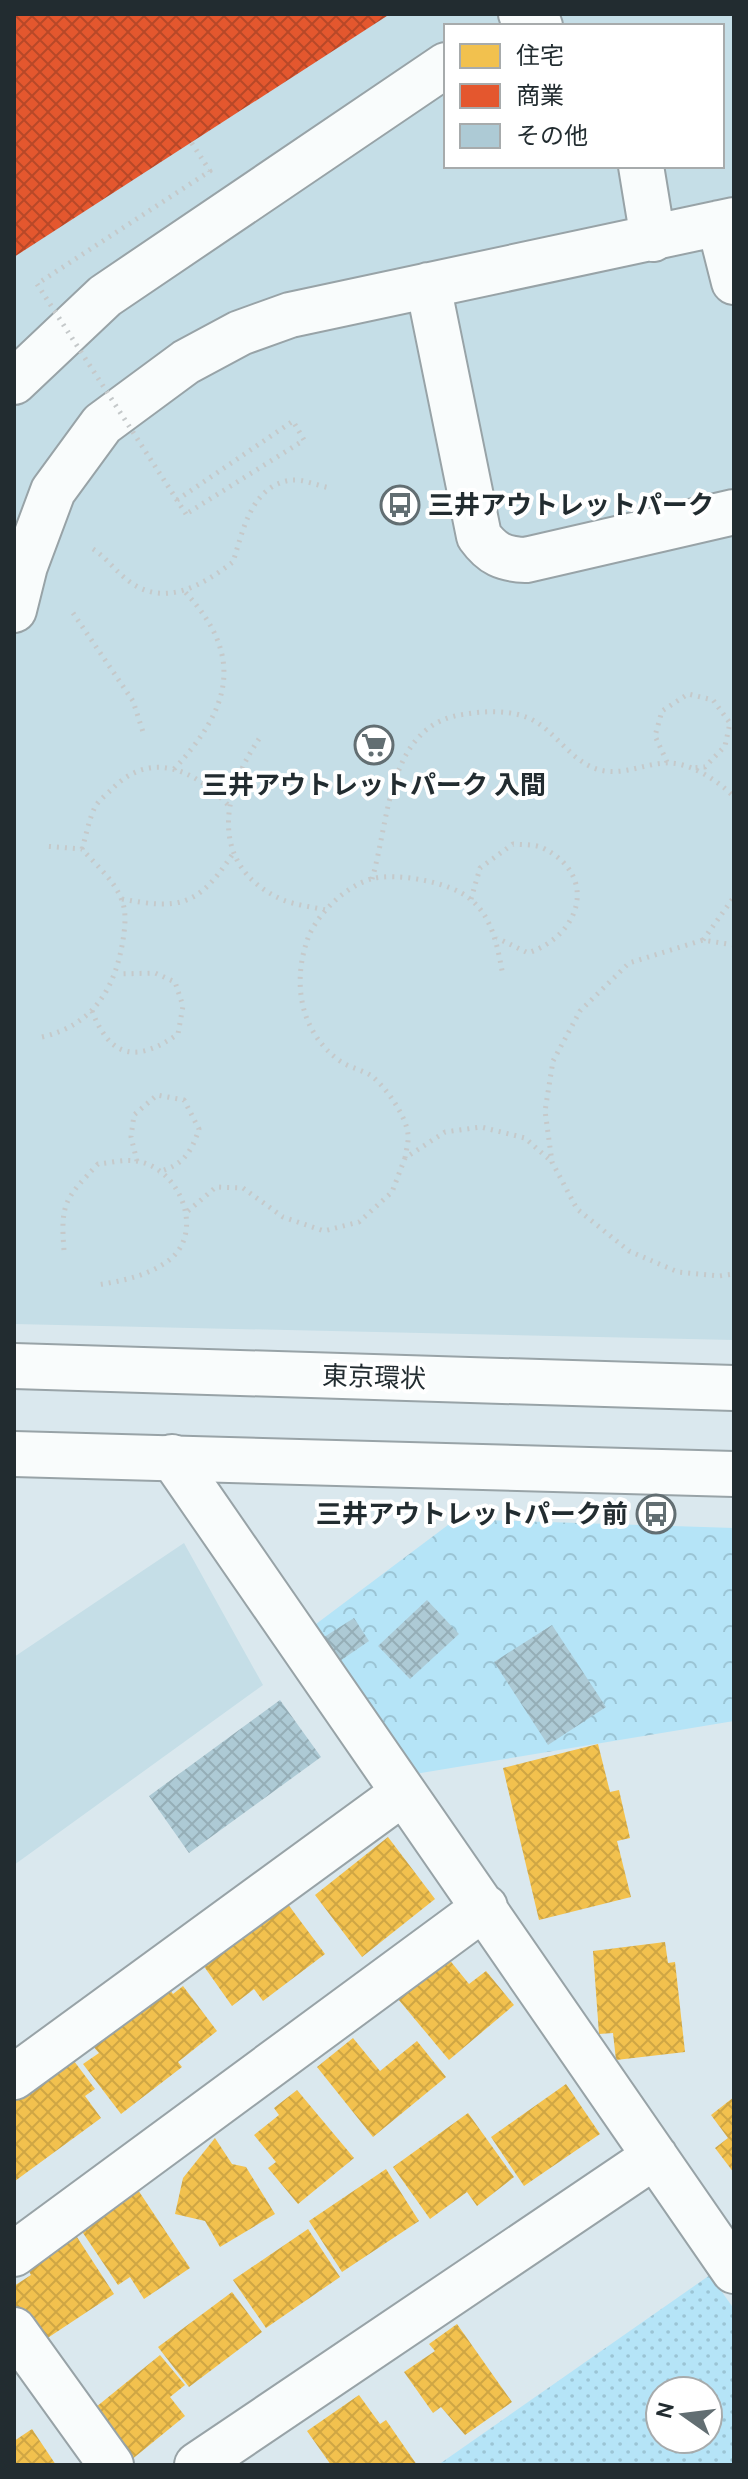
<svg xmlns="http://www.w3.org/2000/svg" width="748" height="2479" font-family="Cabin,'Noto Sans JP',sans-serif">
<style>
.built{fill:#c5dee7;fill-rule:evenodd}
.grass{fill:url(#grass-dots);fill-rule:evenodd}
.forest{fill:url(#forest-crowns)}
.homes{fill:url(#homes-cross-hatch)}
.shops{fill:url(#shops-cross-hatch)}
.building{fill:url(#building-cross-hatch)}
.lines{fill:none;stroke-linecap:round;stroke-linejoin:round}
.minor-casing{stroke:#98a3a7;stroke-width:48}
.highway-casing{stroke:#98a3a7;stroke-width:48}
.path{stroke:#c5c9ca;stroke-width:5;stroke-dasharray:2 6;stroke-linecap:butt}
.minor{stroke:#f9fcfc;stroke-width:44}
.highway{stroke:#f9fcfc;stroke-width:44}
.path-bridge{stroke:#c5c9ca;stroke-width:5;stroke-dasharray:2 6;stroke-linecap:butt}
.labels{text-anchor:middle;stroke-width:8;stroke-linejoin:round;paint-order:stroke}
.poi-label{font-size:26px;font-weight:bold;fill:#222c30;stroke:#fff;text-anchor:start}
.street-label{font-size:26px;fill:#222c30;stroke:#fff}
</style>
<defs>
<pattern id="grass-dots" width="8" height="8" patternUnits="userSpaceOnUse" patternTransform="scale(2)"><rect width="8" height="8" fill="#b5e4f7"/><path d="M2 2h.1M6 6h.1" fill="none" stroke="#9bc4d4" stroke-width="1.8" stroke-linecap="round"/></pattern>
<pattern id="forest-crowns" width="20" height="18" patternUnits="userSpaceOnUse" patternTransform="scale(2)"><rect width="20" height="18" fill="#b5e4f7"/><path d="M2 6a3 3 0 1 1 6 0M12 15a3 3 0 1 1 6 0" fill="none" stroke="#9bc4d4"/></pattern>
<pattern id="homes-cross-hatch" width="8" height="8" patternUnits="userSpaceOnUse" patternTransform="scale(2)"><rect width="8" height="8" fill="#f2c14e"/><path d="M0 0l8 8M0 8l8-8" fill="none" stroke="#cfa644"/></pattern>
<pattern id="shops-cross-hatch" width="8" height="8" patternUnits="userSpaceOnUse" patternTransform="scale(2)"><rect width="8" height="8" fill="#e4572e"/><path d="M0 0l8 8M0 8l8-8" fill="none" stroke="#b84828"/></pattern>
<pattern id="building-cross-hatch" width="8" height="8" patternUnits="userSpaceOnUse" patternTransform="scale(2)"><rect width="8" height="8" fill="#adcad5"/><path d="M0 0l8 8M0 8l8-8" fill="none" stroke="#95aeb7"/></pattern>
</defs>
<rect width="100%" height="100%" fill="#dae8ee"/>
<path class="built" d="M14,14h720v1326l-720,-16zM446,26h276v140h-276z
M184,1543l79,142 -249,180v-208z"/>
<path class="grass" d="M710,2275l24,34v156h-296zM660,2391h48v48h-48z"/>
<path class="forest" d="M456,1519l278,9v193l-319,53 -107,-144z"/>
<path class="homes" d="M598,1744l12,48 9,-2 11,48 -13,3 14,56 -92,23 -36,-152z
M388,1837l47,62 -73,58 -47,-62z
M287,1903l38,51 -62,47 -9,-12 -22,17 -29,-41z
M665,1942l3,21 7,-1 10,90 -69,8 -3,-27 -14,1 -6,-83z
M448,1958l21,26 17,-13 28,34 -65,55 -51,-61z
M183,1986l34,45 -39,31 4,5 -61,47 -38,-50 16,-11 -7,-8 76,-58 5,7z
M353,2038l27,33 37,-30 29,36 -73,60 -56,-70z
M68,2053l27,36 -10,7 16,22 -86,63 -1,-87z
M566,2084l34,50 -76,52 -33,-49z
M297,2090l57,68 -56,46 -30,-36 8,-6 -22,-27 25,-20 -5,-7z
M734,2097v76l-19,-25 13,-10 -17,-23z
M468,2113l46,64 -37,29 -10,-14 -37,27 -37,-52z
M215,2138l17,26 14,3 29,47 -55,33 -15,-26 -30,-7 8,-36z
M386,2169l33,52 -77,51 -33,-51z
M138,2190l52,78 -46,31 -14,-22 -12,8 -37,-55z
M308,2229l32,48 -74,51 -33,-48z
M75,2234l39,60 -77,51 -23,-35v-24l17,-11 -5,-9z
M232,2292l30,40 -73,55 -31,-40z
M457,2324l55,78 -47,33 -24,-28 -8,6 -29,-41 31,-21 -6,-7z
M160,2355l25,30 -15,12 15,19 -60,49 -40,-49z
M359,2395l21,29 6,-4 31,45h-86l-24,-34z
M32,2429l24,36h-42v-24z"/>
<path class="shops" d="M14,14h376l-376,243z"/>
<path class="building" d="M427,1600l32,34 -49,45 -32,-33z
M354,1618l15,23 -32,22 -16,-24z
M552,1625l54,82 -58,38 -54,-83z
M280,1700l41,57 -132,96 -40,-57z"/>
<g class="lines">
<defs>
<path id="minor" d="M521,14l19,12
M641,166l12,73
M719,223l15,59
M428,285l51,251c13,18 24,23 47,24l208,-48
M14,382l91,-86 341,-231
M14,610l11,-44 28,-75 49,-67 84,-62 54,-29 50,-18 444,-95
M172,1457l562,814
M14,2077l389,-284
M14,2254l471,-347
M14,2330l97,135
M197,2465l458,-309"/>
<path id="highway" d="M14,1366l720,22
M14,1454l720,20"/>
</defs>
<use href="#minor" class="minor-casing"/>
<use href="#highway" class="highway-casing"/>
<path class="path" d="M177,500l116,-79 11,19 -118,74
M93,549c14,9 24,24 37,33 36,26 74,2 103,-20 10,-31 18,-77 59,-82 11,-1 27,6 38,8
M73,613l60,88 10,31
M259,739c-39,57 -50,128 24,161 13,5 29,7 43,10
M667,762l-12,-26 7,-25 26,-17 25,6 17,23 -5,23 -20,21 -15,1
M174,769c56,-60 72,-112 11,-177
M82,849c4,-13 7,-30 13,-42 4,-7 12,-13 17,-18 39,-40 83,-19 117,17
M372,879c18,-60 15,-156 94,-165 19,-3 41,-4 60,3 30,11 45,49 79,54 21,3 40,-7 60,-8 23,-2 54,18 69,34
M122,899c58,11 76,7 110,-44
M471,899l9,-31 33,-24c9,1 22,0 30,4 56,28 38,87 -15,105l-31,-15
M703,940l31,-43
M734,945l-31,-5 -74,23 -49,48 -27,50 -8,50 7,51 25,47 52,42 49,21 41,4 15,-2
M92,1011c19,49 46,51 86,23l5,-28 -8,-24 -20,-9 -37,1
M42,1037c51,-12 73,-48 81,-97 2,-13 4,-29 -2,-42 -8,-19 -26,-34 -39,-49l-38,-3
M405,1158c1,-7 4,-17 3,-24 -2,-18 -21,-45 -35,-57 -9,-7 -23,-9 -33,-16 -39,-28 -48,-76 -33,-120 8,-25 37,-54 64,-62 24,-7 80,3 99,20 23,18 28,50 33,77
M137,1161l-6,-24 3,-22 23,-20 27,5 15,29c-8,24 -16,36 -41,43
M188,1211l28,-24 27,1 40,29 41,14 35,-9 33,-30 13,-34 40,-26 36,-5 44,11 26,23
M64,1250c-4,-48 2,-52 34,-86 12,-1 26,-5 38,-3 43,6 71,71 32,100 -21,15 -46,20 -71,24"/>
<use href="#minor" class="minor"/>
<use href="#highway" class="highway"/>
<path class="path-bridge" d="M186,514l-149,-230 173,-113 -19,-29"/>
</g>
<defs>
<symbol id="bus-ring" viewBox="-11 -11 22 22"><circle r="9.5" fill="#fff" stroke="#626e72" stroke-width="1.5"/><path d="M-5-6H5V4H4V6H2V4H-2V6H-4V4H-5ZM-3.5-4V0h7V-4ZM-3.5 1.2v1.5H-2V1.2ZM2 1.2v1.5H3.5V1.2Z" fill="#626e72"/></symbol>
<symbol id="supermarket-ring" viewBox="-11 -11 22 22"><circle r="9.5" fill="#fff" stroke="#626e72" stroke-width="1.5"/><path d="M-6-5.5h2.5l.6 2H6L4.5 2H-2.5L-4.4-4H-6ZM-1.5 3.2a1.3 1.3 0 1 0 .1 0ZM3 3.2a1.3 1.3 0 1 0 .1 0Z" fill="#626e72"/></symbol>
</defs>
<g fill-rule="evenodd">
<use href="#bus-ring" x="378" y="483" width="44" height="44"/>
<use href="#supermarket-ring" x="352" y="723" width="44" height="44"/>
<use href="#bus-ring" x="634" y="1492" width="44" height="44"/>
</g>
<g class="labels">
<g class="poi-label">
<text x="428" y="514">三井アウトレットパーク</text>
<text x="374" y="794" text-anchor="middle">三井アウトレットパーク 入間</text>
<text x="628" y="1523" text-anchor="end">三井アウトレットパーク前</text>
</g>
<g class="street-label">
<text transform="translate(374 1377) rotate(2)" y="9">東京環状</text>
</g>
</g>
<rect width="748" height="2479" fill="none" stroke="#222c30" stroke-width="32"/>
<rect x="444" y="24" width="280" height="144" fill="#ffffff" stroke="#a7abac" stroke-width="2"/>
<rect x="460" y="44" width="40" height="24" fill="#f2c14e" stroke="#a7abac" stroke-width="2"/>
<text x="516" y="64" font-size="24" fill="#222c30">住宅</text>
<rect x="460" y="84" width="40" height="24" fill="#e4572e" stroke="#a7abac" stroke-width="2"/>
<text x="516" y="104" font-size="24" fill="#222c30">商業</text>
<rect x="460" y="124" width="40" height="24" fill="#adcad5" stroke="#a7abac" stroke-width="2"/>
<text x="516" y="144" font-size="24" fill="#222c30">その他</text>
<g transform="translate(684 2415) rotate(284)"><circle r="38" fill="#ffffff" stroke="#a7abac" stroke-width="2"/>
<path d="M0-6L14 30L0 20L-14 30Z" fill="#626e72"/>
<text y="-12" font-size="22" font-weight="bold" text-anchor="middle" fill="#222c30">N</text>
</g>
</svg>
